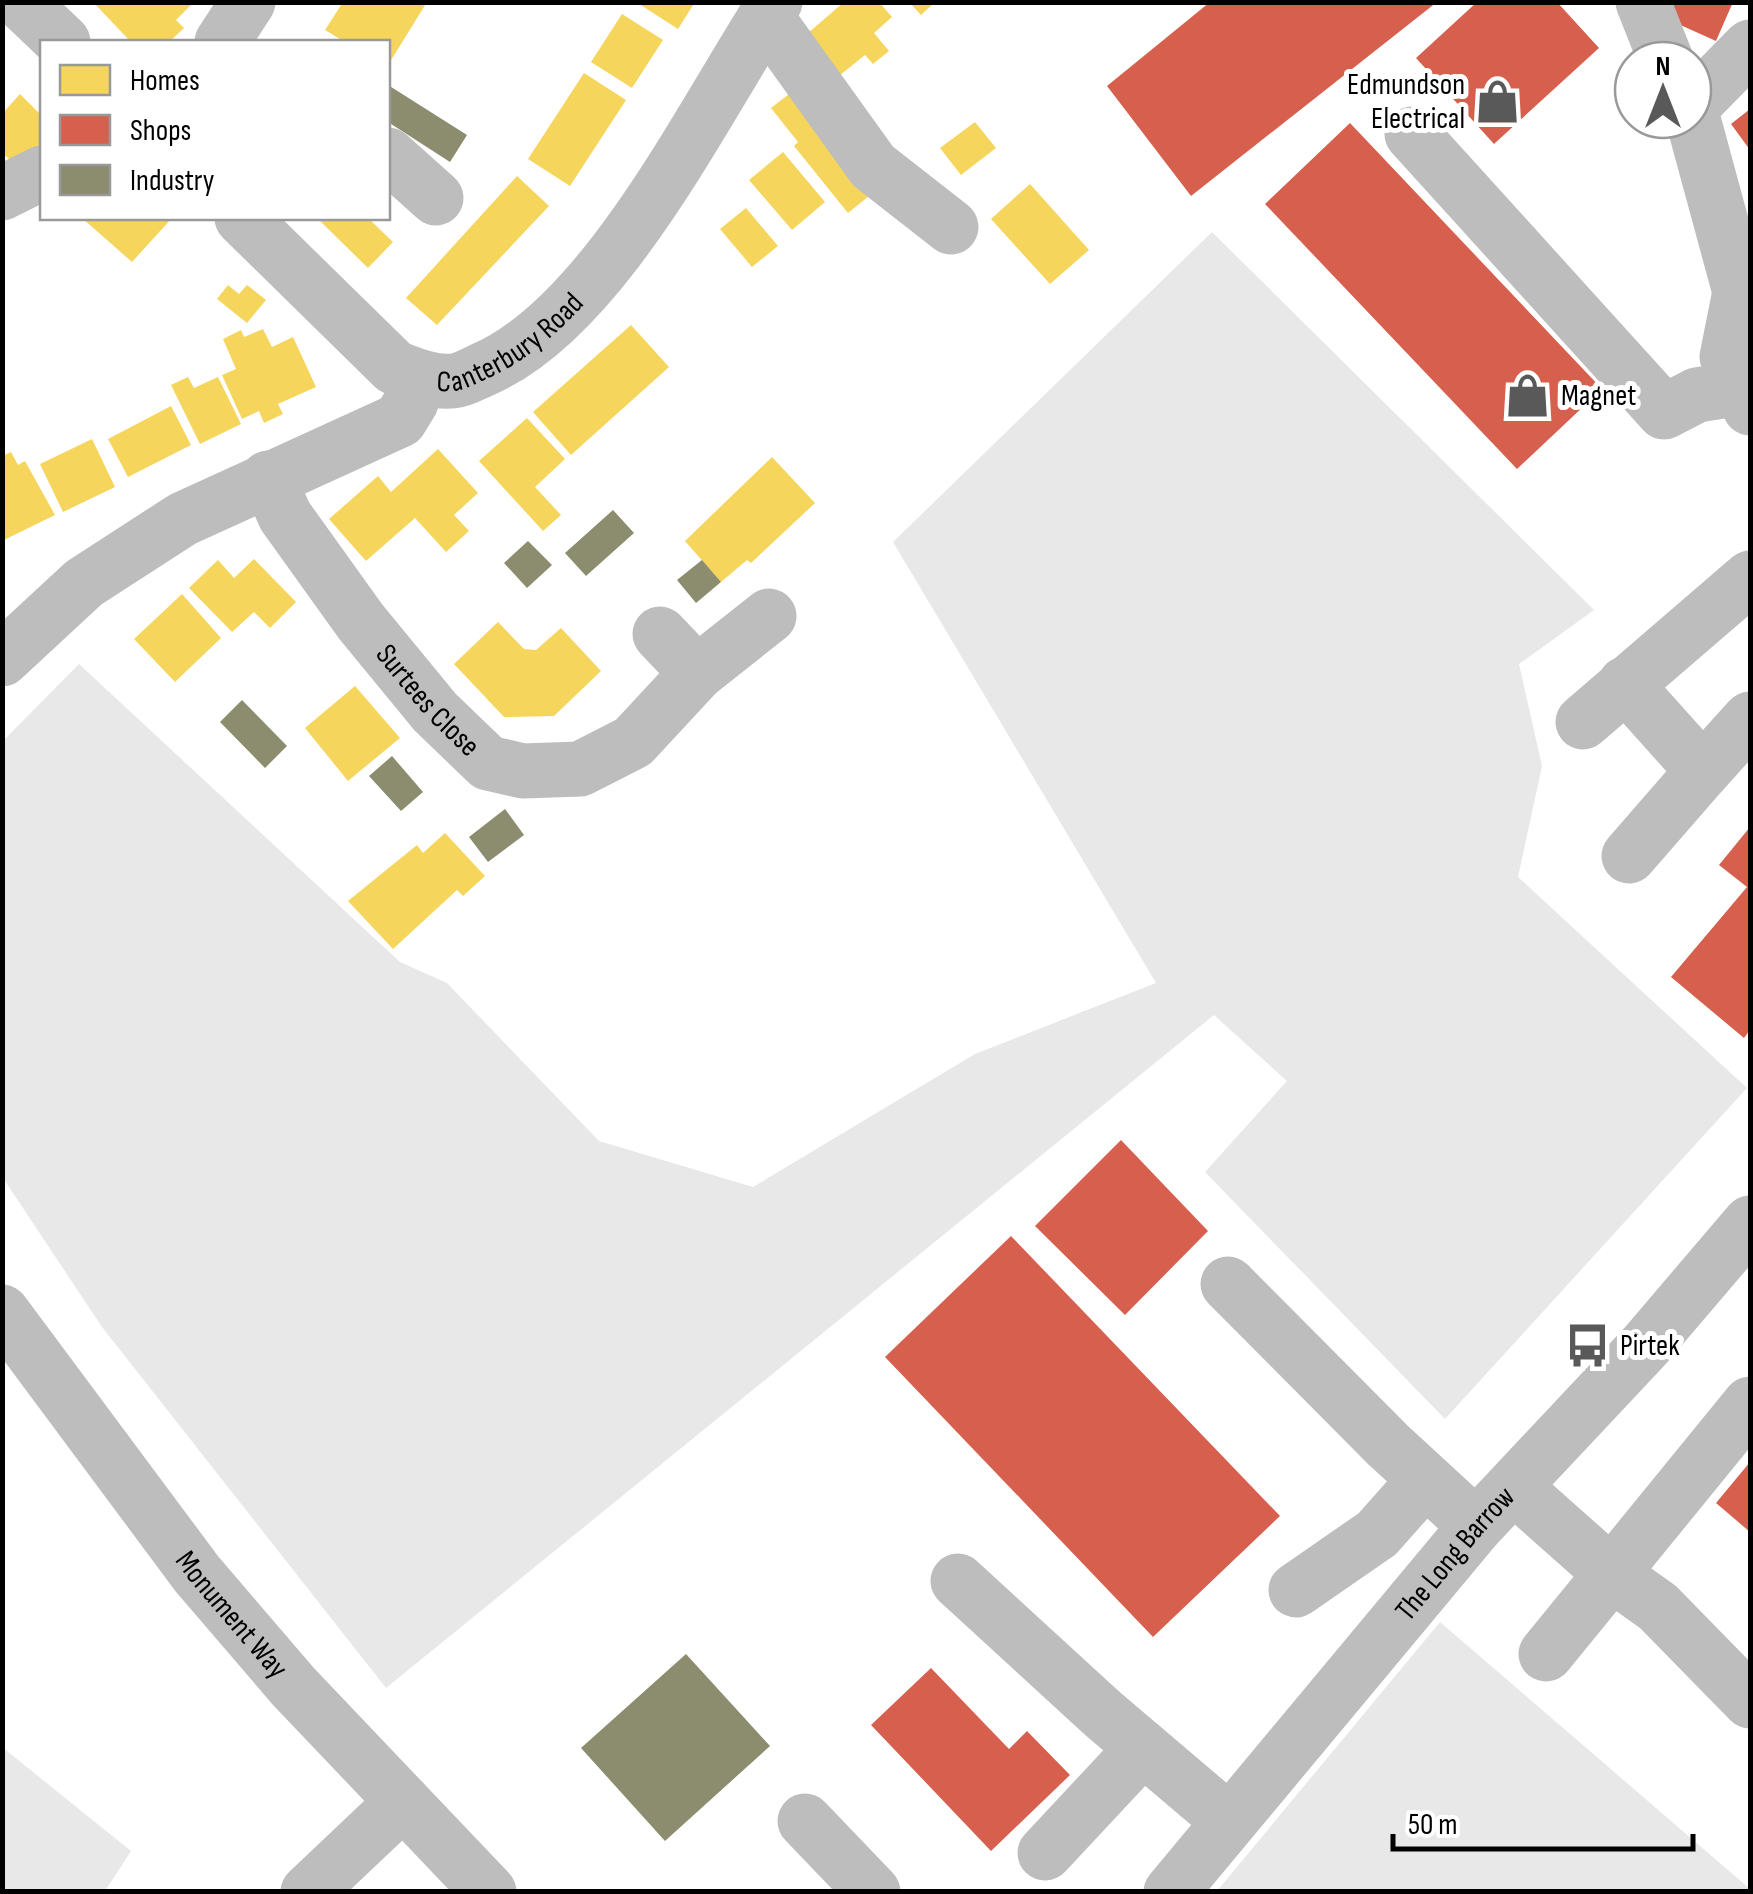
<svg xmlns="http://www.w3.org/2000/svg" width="1753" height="1894" font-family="'Sofia Sans Condensed',sans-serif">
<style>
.green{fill:#e8e8e8}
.homes{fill:#f6d55c}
.shops{fill:#d6604d}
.industry{fill:#8c8c6e}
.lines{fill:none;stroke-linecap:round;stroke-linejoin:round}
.minor{stroke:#bdbdbd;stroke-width:55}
.labels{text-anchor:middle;stroke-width:10;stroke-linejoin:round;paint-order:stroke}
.poi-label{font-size:30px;fill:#000;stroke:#fff;text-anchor:start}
.street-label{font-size:30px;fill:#000;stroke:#fff}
</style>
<rect width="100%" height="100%" fill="#fff"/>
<path class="green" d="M1212,232l382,378 -75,54 23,102 -24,111 229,211 -302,331 -240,-247 82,-91 -73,-66 -828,673 -284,-361 -99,-149v-437l76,-77 321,298 47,21 152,158 154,46 222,-133 181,-71 -263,-441z
M1440,1622l310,267v2h-533z
M2,1747l129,104 -26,40h-102z"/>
<path class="homes" d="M93,2h101l-18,18 8,8 -15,14h-38z
M343,2h84l-39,63v-23h-43l-20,-12z
M636,2h59l-17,27z
M844,2h35l13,15 -18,16 15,18 -16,13 -8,-9 -31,25 -34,-40z
M909,2h26l-14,13z
M622,14l41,26 -31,48 -41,-26z
M584,73l42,27 -56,86 -42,-27z
M798,87l81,101 -31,25 -54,-67 4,-4 -27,-34z
M20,94l22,22v26l-22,26 -18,-15v-39z
M975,122l21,26 -35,27 -21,-27z
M783,152l42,50 -33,28 -43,-50z
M517,176l32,30 -112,119 -31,-27z
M1030,184l59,66 -39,34 -59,-65z
M746,208l32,38 -26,21 -32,-38z
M82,218h90l-40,44z
M317,218h51l25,24 -25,26z
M228,285l11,9 8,-9 19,15 -19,23 -30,-24z
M631,325l38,42 -98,88 -38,-43z
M263,329l9,18 21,-10 23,50 -38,17 5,10 -19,9 -5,-12 -17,8 -20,-44 14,-6 -13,-30 18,-9 3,7z
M188,377l6,11 24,-11 23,47 -41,20 -29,-59z
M171,406l20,39 -63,32 -20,-38z
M527,418l38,41 -30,28 26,28 -18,16 -64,-70z
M92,439l23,48 -52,25 -23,-48z
M438,449l40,44 -24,22 15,16 -23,21 -31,-34 -49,43 -37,-42 49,-43 13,16z
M11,452l7,13 7,-4 30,54 -53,26v-85z
M772,457l43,46 -64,60 -4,-3 -26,22 -36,-41z
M254,559l42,43 -26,26 -16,-16 -22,20 -43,-44 29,-28 16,18z
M182,594l39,44 -46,44 -41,-43z
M498,622l26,27 12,1 25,-22 40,43 -47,45 -50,1 -50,-53z
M355,686l45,52 -52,43 -43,-53z
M445,833l40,43 -22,20 -6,-6 -64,59 -45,-48 69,-56 6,8z"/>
<path class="shops" d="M1210,2h227l-246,194 -84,-110z
M1477,2h80l42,46 -105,96 -78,-86z
M1674,2h59l-17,39 -49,-22z
M1750,109v41l-19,-26z
M1350,123l252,266 -85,80 -252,-265z
M1750,827v203l-6,8 -73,-61 76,-90 -28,-22z
M1121,1140l87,91 -83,84 -90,-89z
M1011,1236l269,280 -127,121 -268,-280z
M1750,1462v70l-34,-29z
M931,1668l78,81 18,-18 43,44 -79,76 -120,-126z"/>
<path class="industry" d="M388,85l79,50 -17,27 -62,-40z
M613,510l21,23 -48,43 -21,-23z
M528,541l24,24 -25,23 -23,-25z
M702,560l19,22 -25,21 -19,-23z
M242,700l45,46 -22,22 -45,-46z
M392,756l31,36 -22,19 -32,-35z
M505,809l19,26 -36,27 -19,-25z
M686,1654l84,92 -105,95 -84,-93z"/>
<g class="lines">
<g class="minor">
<path d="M21,2l42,40"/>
<path d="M1643,2l23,58"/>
<path d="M766,17l107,149 78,61"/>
<path d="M222,42l26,-40"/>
<path d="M1693,105l57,-58"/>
<path d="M1693,119l47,173"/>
<path d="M1412,134l252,278 33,-17 44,-7"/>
<path d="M388,155l48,43"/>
<path d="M2,193l40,-20"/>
<path id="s1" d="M242,218l152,149c18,8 39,16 59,14 10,-1 20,-7 29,-11 122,-52 221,-258 293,-368"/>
<path d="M1750,283l-10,9 -13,65 23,51"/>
<path id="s2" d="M268,478l17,38 76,106 74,90 53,51 35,8 57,-2 53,-27 64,-69 72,-57"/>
<path d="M660,634l37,39"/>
<path d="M2,659l82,-76 99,-64 217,-99 11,-18 8,-25"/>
<path d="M1625,684l78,87 47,-52"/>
<path d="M1583,722l167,-144"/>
<path d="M1629,856l74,-85"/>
<path d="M1228,1284l160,161 88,81"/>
<path id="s3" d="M2,1312l195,262 96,112 196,206"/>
<path d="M1514,1487l99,88 45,32 92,94"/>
<path d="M958,1581l145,133 126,107"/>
<path d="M1296,1590l81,-56 48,-54"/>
<path d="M1546,1654l204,-250"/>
<path d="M805,1821l68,71"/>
<path d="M1045,1853l98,-105"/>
<path d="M308,1892l95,-90"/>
<path id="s4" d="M1171,1892l305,-366 170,-181 104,-122"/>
</g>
</g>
<defs>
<symbol id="shop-bare" viewBox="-9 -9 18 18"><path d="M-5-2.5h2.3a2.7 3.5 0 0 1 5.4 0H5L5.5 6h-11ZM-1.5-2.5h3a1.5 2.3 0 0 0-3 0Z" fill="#595959" stroke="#fff" stroke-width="2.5" paint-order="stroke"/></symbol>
<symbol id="bus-bare" viewBox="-9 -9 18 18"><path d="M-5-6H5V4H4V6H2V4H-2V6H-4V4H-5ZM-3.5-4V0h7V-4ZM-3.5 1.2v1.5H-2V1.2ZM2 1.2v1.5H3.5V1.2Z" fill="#595959" stroke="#fff" stroke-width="2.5" paint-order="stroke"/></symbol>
</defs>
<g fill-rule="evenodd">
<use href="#shop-bare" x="1466" y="70" width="63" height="63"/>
<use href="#shop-bare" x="1496" y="364" width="63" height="63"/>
<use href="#bus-bare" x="1556" y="1314" width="63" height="63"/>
</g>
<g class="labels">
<g class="poi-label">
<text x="1465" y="94" text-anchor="end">Edmundson<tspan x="1465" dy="34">Electrical</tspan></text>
<text x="1561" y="405">Magnet</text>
<text x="1620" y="1355">Pirtek</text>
</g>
<g class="street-label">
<text dy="10" stroke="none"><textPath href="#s1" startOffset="342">Canterbury Road</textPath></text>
<text dy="10" stroke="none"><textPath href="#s2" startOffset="275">Surtees Close</textPath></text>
<text dy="10" stroke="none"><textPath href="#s4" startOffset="442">The Long Barrow</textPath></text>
<text dy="10" stroke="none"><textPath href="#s3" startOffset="380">Monument Way</textPath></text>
</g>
</g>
<rect width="1753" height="1894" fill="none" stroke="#000000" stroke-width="10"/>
<rect x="40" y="40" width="350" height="180" fill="#ffffff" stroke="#999999" stroke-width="2.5"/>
<rect x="60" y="65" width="50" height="30" fill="#f6d55c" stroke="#999999" stroke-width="2.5"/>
<text x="130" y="90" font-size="30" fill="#000000">Homes</text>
<rect x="60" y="115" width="50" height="30" fill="#d6604d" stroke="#999999" stroke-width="2.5"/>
<text x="130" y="140" font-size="30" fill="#000000">Shops</text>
<rect x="60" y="165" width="50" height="30" fill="#8c8c6e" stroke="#999999" stroke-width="2.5"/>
<text x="130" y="190" font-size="30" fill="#000000">Industry</text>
<g transform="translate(1663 90)"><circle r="48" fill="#ffffff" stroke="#999999" stroke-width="2.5"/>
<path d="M0-8L18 38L0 25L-18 38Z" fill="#595959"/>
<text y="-15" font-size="28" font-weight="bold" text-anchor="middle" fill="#000000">N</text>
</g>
<path d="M1393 1834v15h300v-15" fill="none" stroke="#000000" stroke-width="5"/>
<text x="1408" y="1834" font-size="30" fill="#000000" stroke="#ffffff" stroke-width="8" paint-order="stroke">50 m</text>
</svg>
